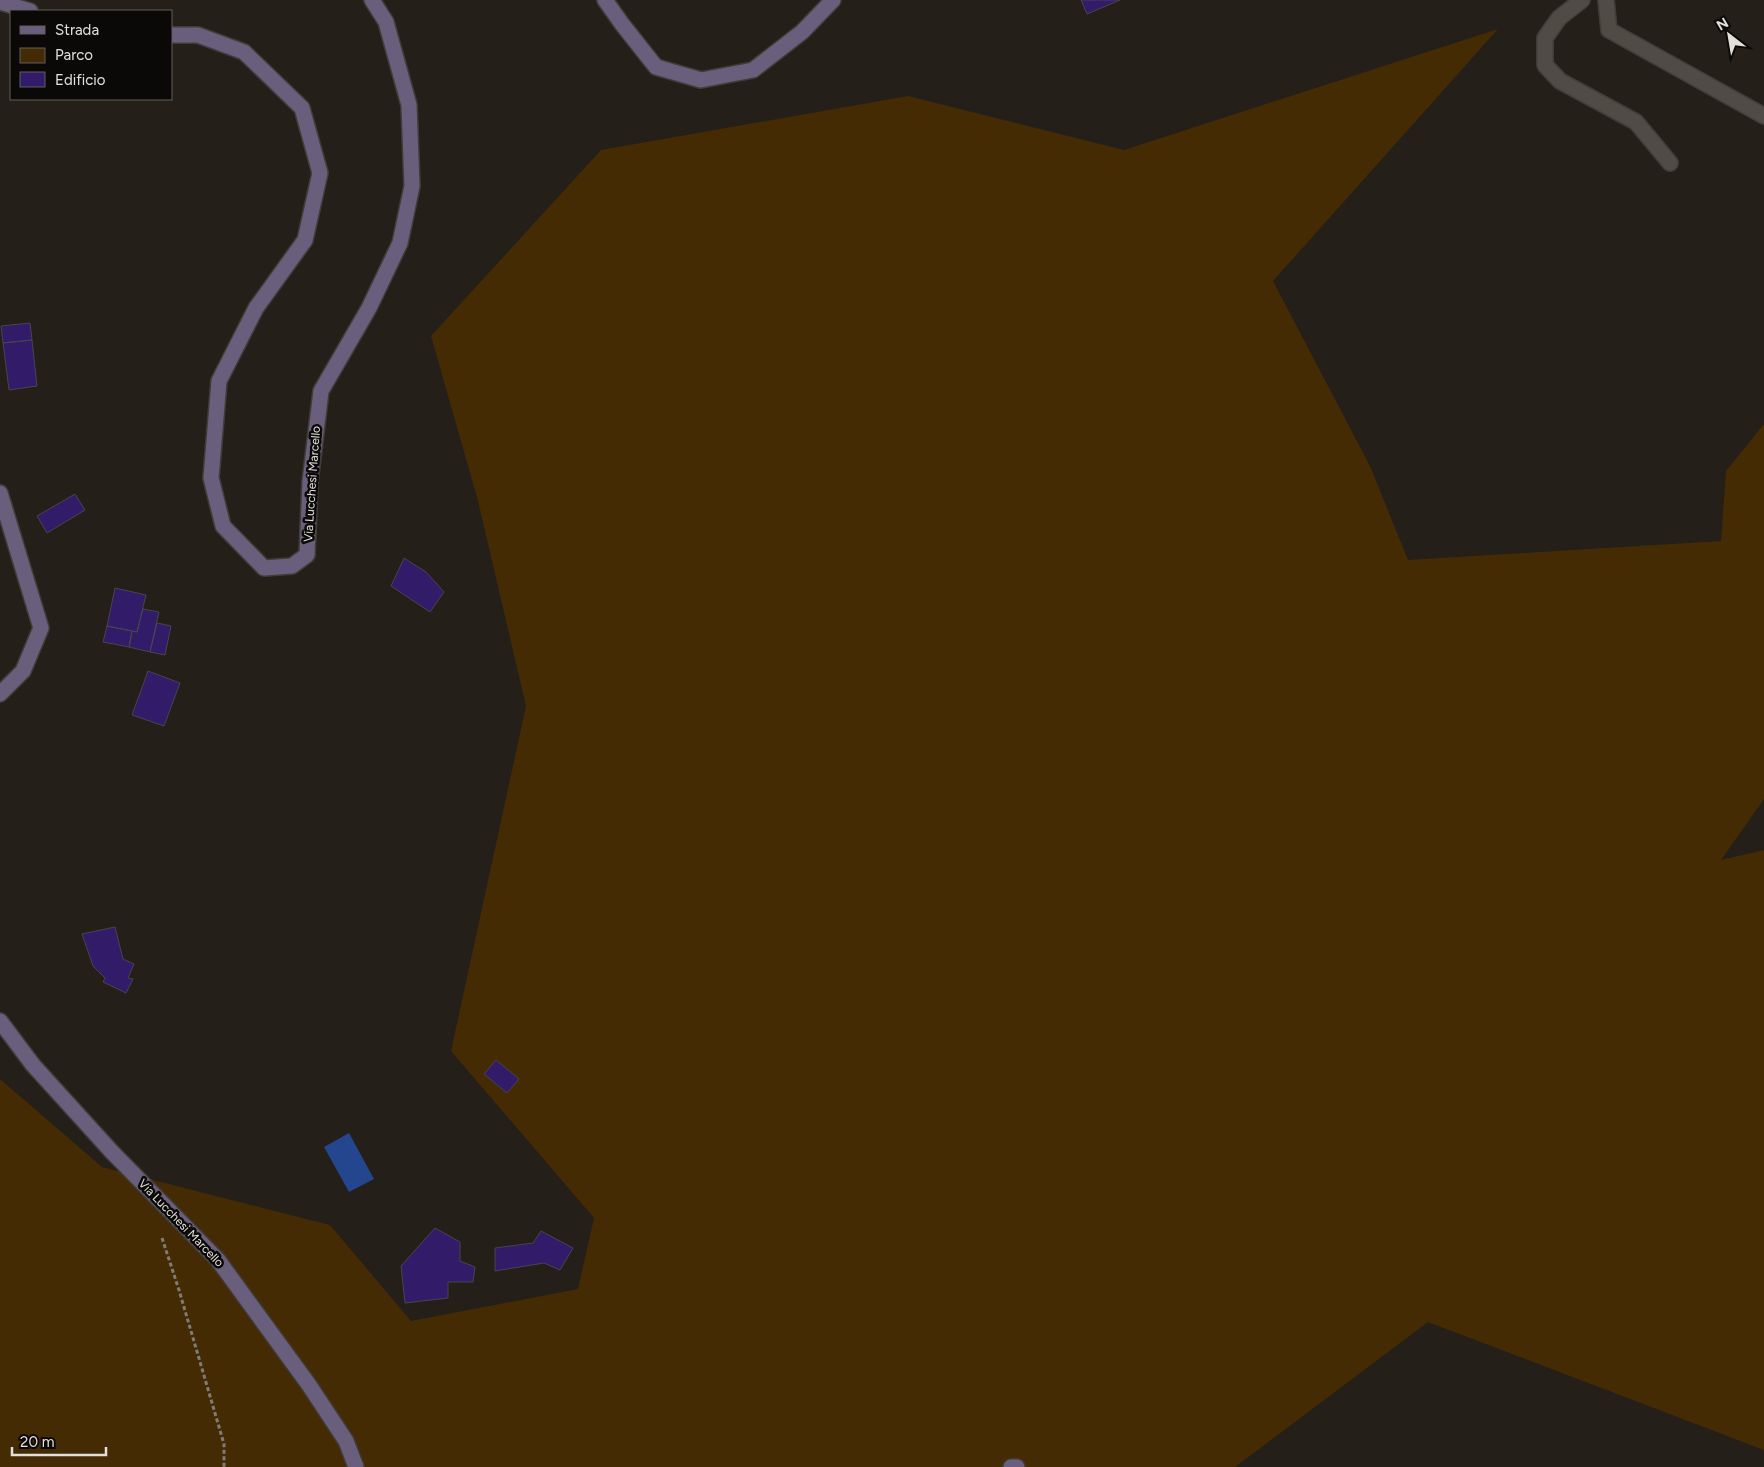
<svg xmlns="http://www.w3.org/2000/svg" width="1764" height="1467" font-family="Figtree,sans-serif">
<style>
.green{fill:#442b04}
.water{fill:#23468e}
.building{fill:#321c69;stroke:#46454d}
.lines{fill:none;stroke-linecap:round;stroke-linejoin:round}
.street-casing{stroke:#403d39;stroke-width:18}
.secondary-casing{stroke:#403d39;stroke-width:18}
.path{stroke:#7f7b76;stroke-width:3;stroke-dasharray:4 2.5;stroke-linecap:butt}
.street{stroke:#504b44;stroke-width:15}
.secondary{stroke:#695f7c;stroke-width:15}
.labels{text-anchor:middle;stroke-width:5;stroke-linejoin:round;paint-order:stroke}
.street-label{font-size:12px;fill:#e3e0dc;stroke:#0b0907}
</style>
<rect width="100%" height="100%" fill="#241f19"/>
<path class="green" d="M1498,29l-225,252 97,185 38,94 313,-19 5,-70 38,-47v375l-43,61 43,-10v600l-336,-128 -193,145h-1235v-388l102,88 228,58 81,96 167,-32 16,-71 -143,-167 75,-345 -48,-205 -47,-165 170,-186 307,-54 216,54z"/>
<path class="water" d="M349,1133l25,46 -25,13 -25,-45z"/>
<path class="building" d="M1081,0h39l-33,14z
M30,323l2,17 -29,3 -2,-17z
M32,340l5,46 -28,4 -6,-47z
M75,494l10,16 -38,23 -10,-17z
M404,558l22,14 18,20 -14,20 -39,-26z
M115,588l31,7 -9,37 -30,-6z
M143,609l16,3 -9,40 -21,-5 3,-16 5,1z
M157,623l14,3 -6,29 -15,-3z
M107,626l25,5 -3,16 -26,-5z
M148,671l32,12 -16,43 -32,-11z
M115,927l8,32 11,5 -6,14 5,1 -7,14 -23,-11 2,-4 -12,-12 -11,-32z
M496,1060l23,19 -12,14 -23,-19z
M435,1228l25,14v19l15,6 -2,15h-25v16l-43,5 -4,-37z
M541,1231l32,17 -13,22 -16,-7 -49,8v-23l38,-5z"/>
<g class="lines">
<defs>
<path id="street" d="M1582,0l-23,18 -14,20v27l15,16 76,41 34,41
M1606,0l3,30 155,86"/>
<path id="secondary" d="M605,0l17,24 34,43 45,13 52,-10 49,-38 31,-32
M0,2l30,9
M171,35h27l46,17 58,56 18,65 -15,67 -49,68 -37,73 -8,97 12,48 41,42 28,-2 15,-11 3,-73 11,-91 48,-83 31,-65 12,-57 -3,-81 -23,-83 -14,-22
M0,493l41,135 -18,43 -23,23
M0,1021l33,44 79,87 106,108 91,125 37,56 10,26
M1011,1467h6"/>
</defs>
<use href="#street" class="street-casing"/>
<use href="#secondary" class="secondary-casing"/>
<path class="path" d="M162,1238l17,52 45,154v23"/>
<use href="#street" class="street"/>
<use href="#secondary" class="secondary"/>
</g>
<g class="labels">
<g class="street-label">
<text transform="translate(312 484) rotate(-86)" y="4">Via Lucchesi Marcello</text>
<text transform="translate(181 1223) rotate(46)" y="4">Via Lucchesi Marcello</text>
</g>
</g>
<rect x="10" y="10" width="162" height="90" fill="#0b0907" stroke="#615f5c"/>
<rect x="20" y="26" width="25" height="8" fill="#695f7c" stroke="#615f5c"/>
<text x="55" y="35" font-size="15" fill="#e3e0dc">Strada</text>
<rect x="20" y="48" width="25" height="15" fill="#442b04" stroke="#615f5c"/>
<text x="55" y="60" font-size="15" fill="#e3e0dc">Parco</text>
<rect x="20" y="72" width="25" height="15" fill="#321c69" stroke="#615f5c"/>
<text x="55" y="85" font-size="15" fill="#e3e0dc">Edificio</text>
<g transform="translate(1729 35) rotate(329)" stroke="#0b0907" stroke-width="4" paint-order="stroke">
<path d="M0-4L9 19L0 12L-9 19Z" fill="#e3e0dc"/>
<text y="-8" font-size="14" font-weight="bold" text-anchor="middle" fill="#e3e0dc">N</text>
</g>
<path d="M12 1447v8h94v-8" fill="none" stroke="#e3e0dc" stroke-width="2.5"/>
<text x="20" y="1447" font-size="15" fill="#e3e0dc" stroke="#0b0907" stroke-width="4" paint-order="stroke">20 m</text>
</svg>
